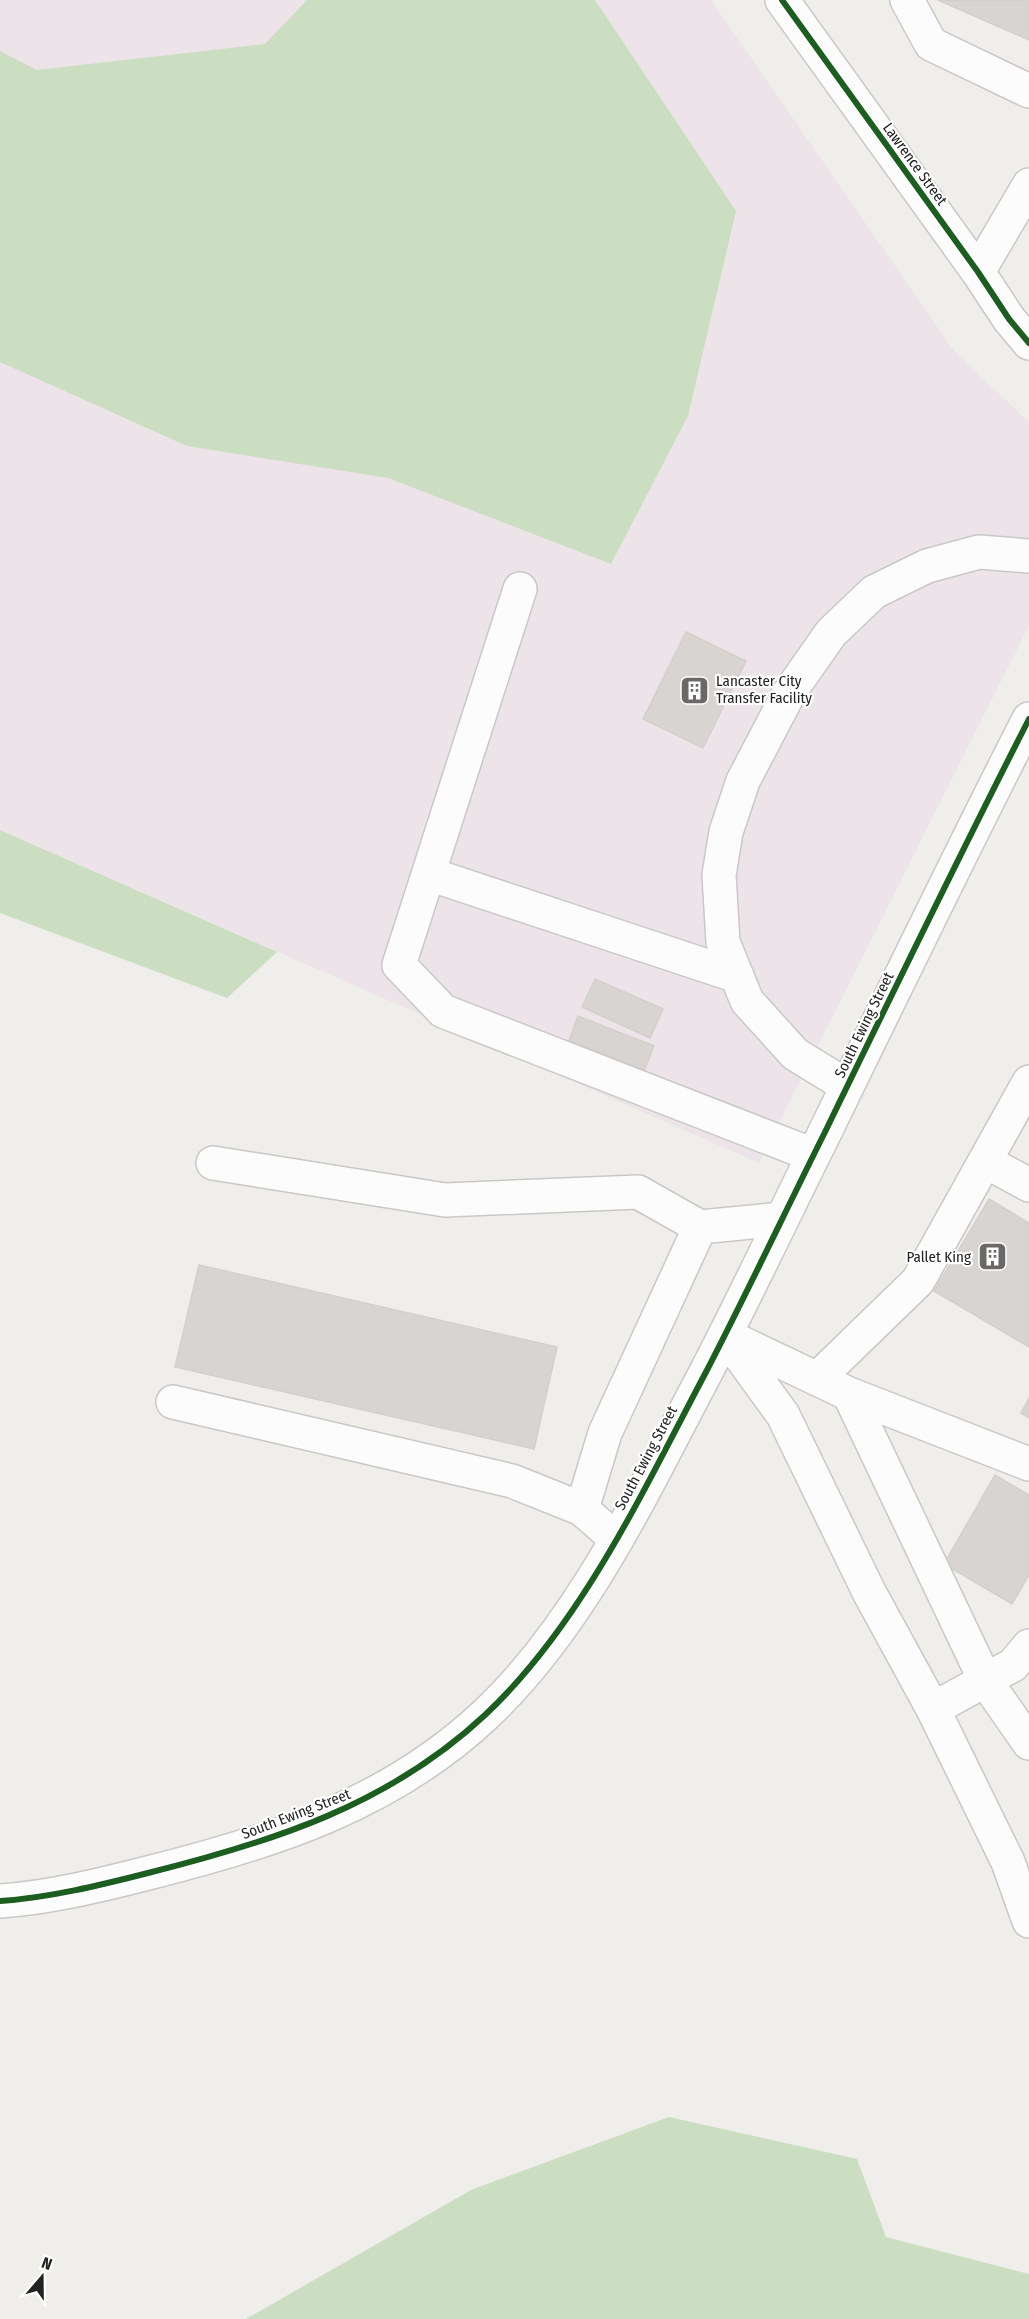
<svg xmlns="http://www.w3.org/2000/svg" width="1029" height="2319" font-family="'Fira Sans Condensed',sans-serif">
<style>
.industrial{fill:#ede4e9}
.forest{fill:#cbdec1}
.building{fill:#d7d4d2;stroke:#d3d0cc;stroke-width:1.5}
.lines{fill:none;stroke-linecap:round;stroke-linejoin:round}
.minor-casing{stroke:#c9c8c7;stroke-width:36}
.minor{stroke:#fdfcfc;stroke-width:33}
.cycleway-casing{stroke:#fff;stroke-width:10}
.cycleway{stroke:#1b5e20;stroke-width:6}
.labels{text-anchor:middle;stroke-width:4.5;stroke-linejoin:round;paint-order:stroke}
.street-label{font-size:15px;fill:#222;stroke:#fff}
.poi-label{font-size:15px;fill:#222;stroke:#fff;text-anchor:start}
</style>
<rect width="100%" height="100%" fill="#f0eeeb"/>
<path class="industrial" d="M0,0h711l244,352 74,70v204l-270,537 -759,-333z"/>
<path class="forest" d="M307,0h288l141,211 -48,205 -77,148 -223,-86 -201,-32 -187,-84v-311l37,19 228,-26z
M0,830l277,122 -50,46 -227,-85z
M669,2117l188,42 29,78 143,37v45h-783l225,-129z"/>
<path class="building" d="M938,0h91v40z
M686,632l60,29 -43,87 -60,-29z
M595,979l68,30 -13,29 -68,-31z
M578,1016l76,30 -10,25 -75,-30z
M989,1199l40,24v124l-95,-56z
M199,1265l358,82 -23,102 -359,-82z
M1029,1398v20l-8,-5z
M995,1475l34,20v80l-17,29 -68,-40z"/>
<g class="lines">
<defs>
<path id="minor" d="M782,0l196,272 31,47 20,24
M907,0l24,44 98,47
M978,272l51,-87
M520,589l-121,376 44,46 370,144
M429,874l308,102
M847,1086l-52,-32 -48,-53 -24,-59 -4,-67 7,-43 17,-51 46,-88 42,-60 43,-41 53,-26 52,-14 50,4
M985,1161l44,24
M213,1163l232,37 193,-8 62,35
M725,1335l58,80 86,177 64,117 75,153 21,59
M729,1337l120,57 136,286 44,63
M817,1379l101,-98 111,-199
M849,1394l180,70
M173,1402l339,79 70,28
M616,1539l-34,-30 23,-76 95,-206 82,-8
M933,1709l80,-44 16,-19
M0,1901c48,-3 101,-16 148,-28 124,-31 241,-68 337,-158 97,-91 159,-226 221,-343 41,-79 79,-160 119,-240 67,-138 134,-276 204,-413"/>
</defs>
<use href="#minor" class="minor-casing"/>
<use href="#minor" class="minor"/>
<defs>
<path id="cycleway" d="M782,0l196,272 31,47 20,24
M0,1901c48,-3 101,-16 148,-28 124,-31 241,-68 337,-158 97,-91 159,-226 221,-343 41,-79 79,-160 119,-240 67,-138 134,-276 204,-413"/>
</defs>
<use href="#cycleway" class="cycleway-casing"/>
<use href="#cycleway" class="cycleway"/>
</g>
<defs>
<symbol id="building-square" viewBox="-11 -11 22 22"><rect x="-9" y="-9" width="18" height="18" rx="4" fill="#6a6968" stroke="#fff"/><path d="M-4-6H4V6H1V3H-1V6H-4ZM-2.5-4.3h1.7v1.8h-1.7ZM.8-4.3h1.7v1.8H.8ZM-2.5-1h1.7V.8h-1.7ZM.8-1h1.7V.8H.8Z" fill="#fff"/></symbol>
</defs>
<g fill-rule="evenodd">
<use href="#building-square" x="678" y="674" width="33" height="33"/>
<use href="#building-square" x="976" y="1240" width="33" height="33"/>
</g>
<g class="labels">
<g class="street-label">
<text transform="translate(915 164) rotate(54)" y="5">Lawrence Street</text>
<text transform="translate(864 1025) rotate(-64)" y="5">South Ewing Street</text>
<text transform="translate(646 1458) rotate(-62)" y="5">South Ewing Street</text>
<text transform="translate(296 1814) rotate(-21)" y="5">South Ewing Street</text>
</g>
<g class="poi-label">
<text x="716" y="686">Lancaster City<tspan x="716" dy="17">Transfer Facility</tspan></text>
<text x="971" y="1262" text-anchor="end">Pallet King</text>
</g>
</g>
<g transform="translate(42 2277) rotate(20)" stroke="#ffffff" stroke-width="4.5" paint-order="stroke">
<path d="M0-4.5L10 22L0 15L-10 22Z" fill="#222222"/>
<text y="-9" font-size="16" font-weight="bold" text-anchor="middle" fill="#222222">N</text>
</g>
</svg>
